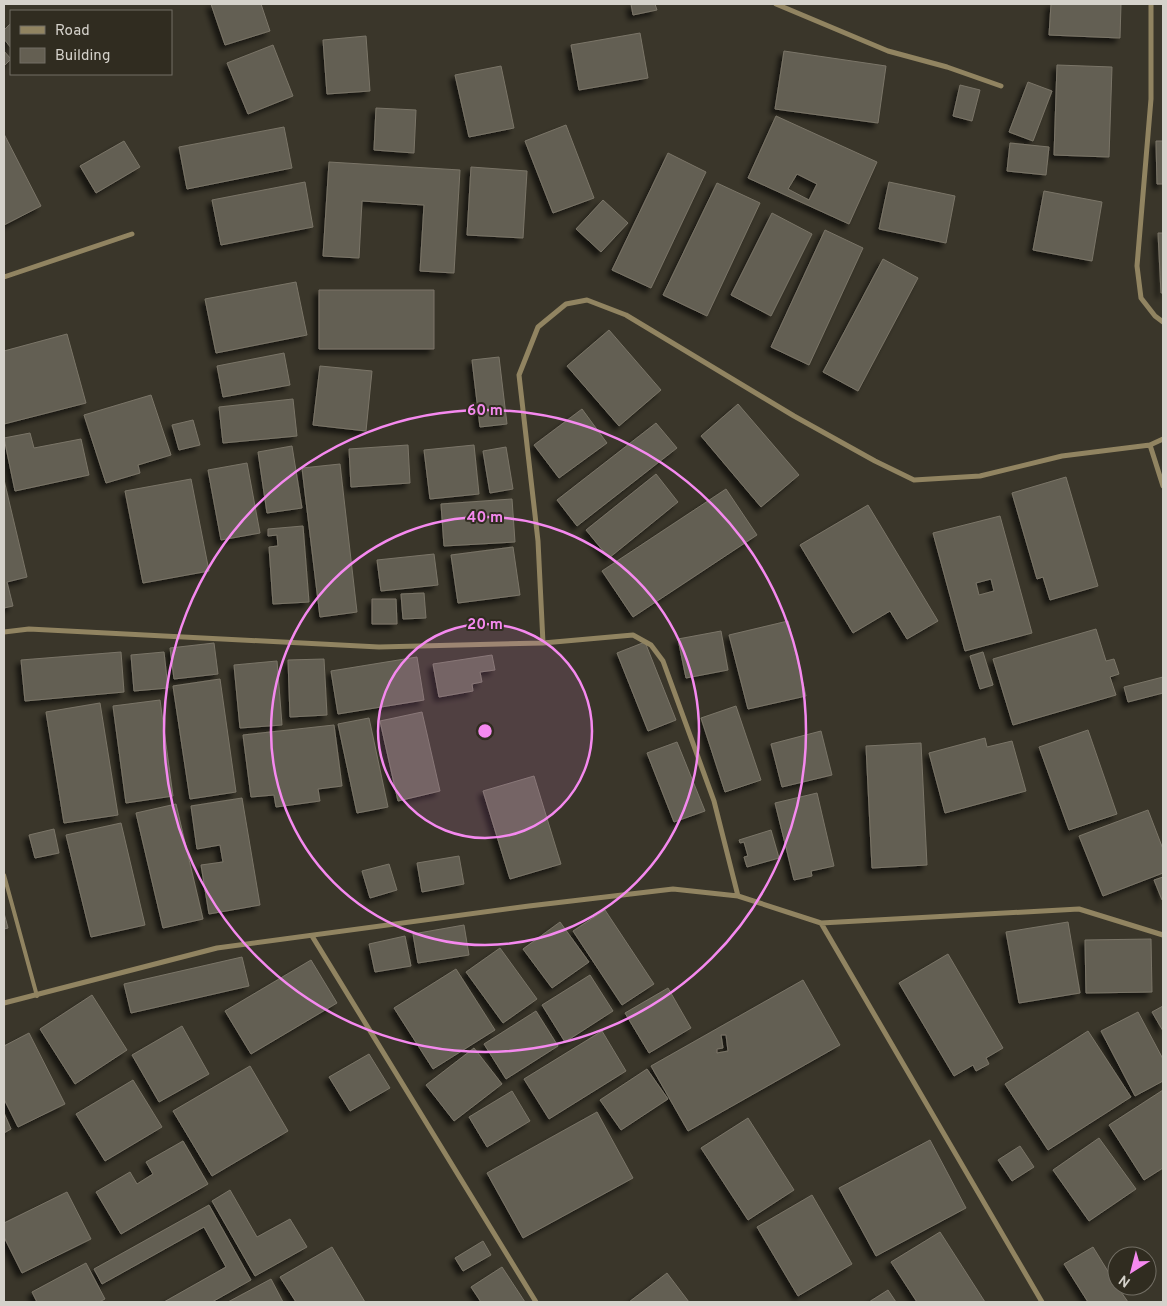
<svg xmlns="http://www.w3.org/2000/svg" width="1167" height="1306" font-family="Overpass,sans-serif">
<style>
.building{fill:#645f52;stroke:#7a7568;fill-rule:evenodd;filter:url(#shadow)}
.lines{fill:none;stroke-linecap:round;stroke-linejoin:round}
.service{stroke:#918461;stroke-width:4}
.minor{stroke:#918461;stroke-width:5}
.ring{fill:none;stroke:#f589ef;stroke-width:2.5}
.centre{fill:#f589ef;stroke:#302c20;stroke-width:2.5}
.ring-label{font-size:15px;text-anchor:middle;font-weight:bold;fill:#f589ef;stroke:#302c20;stroke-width:4;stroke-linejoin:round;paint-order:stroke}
</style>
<defs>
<filter id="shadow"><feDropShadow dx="-4.5" dy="4.5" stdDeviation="2.5" flood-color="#0009"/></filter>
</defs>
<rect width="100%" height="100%" fill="#3a362a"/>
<path class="building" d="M211,4h50l9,27 -45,14z
M631,4h24l2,6 -24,5z
M1051,4h70l-1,34 -71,-3z
M11,23v25l-7,-9v-9z
M640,33l8,45 -69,12 -8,-45z
M366,36l4,55 -43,3 -4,-54z
M273,45l20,51 -45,18 -21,-51z
M4,51l7,8 -7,7z
M784,51l102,15 -8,57 -103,-14z
M1057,65l55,2 -3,90 -55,-2z
M501,66l13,62 -45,9 -14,-62z
M1028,82l24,9 -19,50 -24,-9z
M960,85l20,5 -8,31 -19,-5z
M376,108l40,2 -2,43 -40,-3z
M776,116l101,46 -28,62 -101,-46zM797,174l20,10 -8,16 -21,-11z
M566,125l28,73 -41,15 -28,-72z
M284,127l8,41 -105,21 -8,-42z
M4,134l37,72 -37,19z
M124,141l16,26 -44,26 -16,-27z
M1156,141h7v43h-6z
M1010,143l39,4 -3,28 -39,-4z
M668,153l38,19 -55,116 -39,-18z
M329,162l131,8 -6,103 -34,-2 4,-66 -62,-4 -3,57 -36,-2z
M471,167l56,4 -4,67 -56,-3z
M305,182l8,45 -92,18 -9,-45z
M889,182l66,14 -9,47 -67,-14z
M717,183l43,20 -53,113 -44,-21z
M1044,191l58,11 -10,59 -59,-11z
M603,200l25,23 -27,29 -25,-23z
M772,213l40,21 -41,82 -40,-21z
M825,230l38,18 -54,117 -38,-18z
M1158,233h5v60h-2z
M883,259l35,19 -60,113 -35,-19z
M296,282l11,53 -91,18 -11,-54z
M319,290h115v59h-115z
M609,330l52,60 -42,36 -52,-60z
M67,334l19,69 -82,21v-73z
M284,353l6,32 -67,12 -6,-31z
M499,357l8,67 -27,3 -8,-67z
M320,366l52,5 -6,60 -53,-6z
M151,395l20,60 -33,10 2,8 -34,10 -22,-68z
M293,399l4,37 -74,7 -4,-36z
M738,404l61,71 -38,32 -60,-71z
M582,409l25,34 -48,35 -25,-33z
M193,420l7,25 -21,5 -7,-25z
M656,423l21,25 -100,78 -20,-26z
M30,433l4,15 47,-9 8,36 -74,16 -11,-53z
M408,445l2,38 -59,4 -2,-38z
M474,445l5,49 -49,5 -6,-49z
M292,446l10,62 -35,5 -9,-61z
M506,447l7,42 -23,4 -7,-42z
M247,463l13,70 -39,7 -13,-70z
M340,464l17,148 -37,5 -18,-149z
M656,474l22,28 -69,56 -23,-28z
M1066,477l32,109 -48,14 -7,-23 -6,2 -25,-86z
M191,479l18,92 -66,12 -18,-92z
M4,480l23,97 -20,5 6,24 -9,2z
M726,489l31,46 -124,82 -31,-46z
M512,499l3,43 -71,4 -3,-42z
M868,505l70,116 -31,18 -17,-28 -37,22 -53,-88z
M1000,516l32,117 -67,18 -32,-118zM991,579l3,12 -15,4 -3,-12z
M303,526l6,76 -36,2 -4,-57 9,-1 -1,-11 -9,1v-7z
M513,547l7,48 -62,8 -7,-48z
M434,554l4,31 -57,6 -4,-31z
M424,593l2,25 -23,1 -2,-25z
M372,599h24l1,25h-25z
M788,621l18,75 -58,13 -19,-74z
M1096,629l10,32 8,-2 5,15 -9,3 6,18 -103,30 -20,-66z
M721,631l7,39 -42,8 -8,-39z
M645,642l31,78 -28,11 -31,-78z
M214,643l4,31 -44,5 -4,-31z
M121,652l3,40 -99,9 -4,-41z
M164,652l4,36 -34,3 -3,-36z
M983,652l10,33 -13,4 -10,-33z
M492,655l3,15 -15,2 2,10 -10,2 1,7 -34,6 -6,-33z
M417,657l7,43 -86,14 -7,-43z
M324,659l3,56 -37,2 -2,-57z
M277,661l5,64 -42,3 -6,-63z
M1163,677v16l-35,9 -4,-15z
M220,679l16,113 -46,7 -17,-113z
M160,700l13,96 -47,7 -13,-97z
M100,703l18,112 -54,8 -18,-111z
M736,706l25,74 -36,12 -24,-74z
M422,712l18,79 -42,10 -18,-80z
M369,718l19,89 -31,6 -19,-89z
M334,725l8,61 -24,3 2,12 -44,6 -2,-12 -23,2 -8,-62z
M1088,730l29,84 -48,16 -30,-83z
M821,731l11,44 -50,12 -11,-43z
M985,738l2,9 25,-6 14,50 -81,22 -16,-60z
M677,742l28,69 -31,11 -27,-69z
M921,743l6,122 -55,3 -6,-122z
M534,776l27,88 -51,15 -27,-88z
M817,793l17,73 -23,5 1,5 -18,4 -19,-77z
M242,798l18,107 -51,9 -8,-49 22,-3 -3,-17 -23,4 -6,-43z
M176,804l27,115 -40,9 -27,-115z
M1148,810l15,39v24l-60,23 -24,-60z
M121,823l24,102 -54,12 -25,-102z
M54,829l5,24 -24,5 -6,-23z
M771,830l8,28 -32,9 -3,-10 4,-1 -4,-14 -4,1 -1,-3z
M459,856l5,28 -42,8 -5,-29z
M389,864l8,26 -27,8 -8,-27z
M1163,877v23h-1l-8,-20z
M605,910l49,74 -32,21 -49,-74z
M4,913l4,15 -4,1z
M560,922l29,40 -37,26 -29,-39z
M1068,922l12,71 -61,10 -13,-71z
M464,925l5,30 -51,8 -5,-29z
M405,936l6,30 -36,6 -6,-28z
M1151,939l1,53 -66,1 -1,-53z
M500,948l37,51 -34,24 -37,-51z
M948,954l55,94 -17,10 3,6 -13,7 -3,-6 -19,11 -55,-93z
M242,957l7,29 -118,27 -7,-29z
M311,960l26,43 -86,51 -26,-43z
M456,969l39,61 -62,39 -39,-61z
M590,975l23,36 -48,31 -23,-37z
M803,980l37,65 -152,86 -37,-65zM721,1035h5l2,16 -11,2v-4l6,-1z
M668,988l23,40 -42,25 -24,-40z
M92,995l35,55 -52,34 -35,-55z
M1163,1006v25l-11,-19z
M536,1011l22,35 -52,33 -22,-35z
M1138,1012l25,47v22l-28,15 -34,-65z
M182,1026l27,48 -50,28 -27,-47z
M602,1031l24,40 -77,48 -25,-40z
M1088,1031l43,66 -83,53 -43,-66z
M29,1033l36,71 -47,23 -14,-28v-53z
M474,1048l28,36 -48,37 -28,-36z
M369,1054l21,34 -40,23 -21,-34z
M250,1066l38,65 -76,45 -39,-65z
M647,1069l21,30 -47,31 -21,-30z
M133,1080l29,47 -57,34 -29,-47z
M1163,1090v78l-19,12 -35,-55z
M512,1091l18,30 -43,26 -18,-30z
M597,1112l36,66 -110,60 -36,-65z
M4,1113l7,16 -7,4z
M748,1118l46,72 -46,30 -47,-72z
M1099,1138l37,51 -47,32 -36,-51z
M930,1140l36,68 -90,48 -37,-68z
M183,1141l25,43 -87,50 -25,-42 34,-20 7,12 16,-10 -7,-12z
M1020,1146l14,21 -22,14 -14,-21z
M230,1190l27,47 33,-18 17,28 -52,29 -43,-75z
M67,1192l24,47 -69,34 -18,-36v-14z
M812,1195l40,69 -54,32 -41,-69z
M209,1205l42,75 -39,22h-48l62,-35 -22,-40 -102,57 -8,-15z
M940,1232l45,70h-68l-26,-40z
M483,1241l8,14 -28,16 -8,-13z
M332,1247l33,55h-69l-16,-25z
M1093,1247l24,39 11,16h-40l-24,-38z
M86,1263l19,36 -6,3h-62l-5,-10z
M502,1267l23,35h-44l-10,-15z
M667,1273l22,29h-60z
M271,1279l12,23h-55z
M888,1290l8,12h-27z"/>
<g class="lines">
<path class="service" d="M4,875l33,121"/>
<path class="minor" d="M776,4l112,47 59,16 54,19
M1151,4v95l-14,167 4,32 14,18 8,6
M4,277l128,-43
M1150,445l13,41
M4,632l25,-3 350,18 164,-4 90,-8 18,10 12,16 51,140 24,95
M543,643l-5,-102 -19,-166 19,-48 28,-23 21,-4 39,15 168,101 81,45 39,19 66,-4 82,-20 88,-11 13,-6
M821,923l221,379
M312,936l224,366
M4,1003l213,-55 312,-42 144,-17 65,7 83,27 258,-14 84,26"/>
</g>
<circle cx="485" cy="731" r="107" fill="#f589ef" fill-opacity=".12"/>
<g class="ring">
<circle cx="485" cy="731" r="107"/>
<circle cx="485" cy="731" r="214"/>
<circle cx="485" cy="731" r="321"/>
</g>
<circle cx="485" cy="731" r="8" class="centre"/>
<g class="ring-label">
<text x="485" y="415">60 m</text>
<text x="485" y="522">40 m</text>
<text x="485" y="629">20 m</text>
</g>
<rect width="1167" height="1306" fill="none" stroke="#d5d2cb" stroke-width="10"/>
<rect x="10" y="10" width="162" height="65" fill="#302c20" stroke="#726e64"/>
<rect x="20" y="26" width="25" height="8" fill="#918461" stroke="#726e64"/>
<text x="55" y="35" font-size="15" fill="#d5d2cb">Road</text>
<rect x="20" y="48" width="25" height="15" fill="#645f52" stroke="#726e64"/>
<text x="55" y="60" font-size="15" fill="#d5d2cb">Building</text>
<g transform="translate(1132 1271) rotate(216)"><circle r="24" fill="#302c20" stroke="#726e64"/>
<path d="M0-4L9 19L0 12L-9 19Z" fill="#f589ef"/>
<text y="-8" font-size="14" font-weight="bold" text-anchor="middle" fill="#d5d2cb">N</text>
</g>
</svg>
